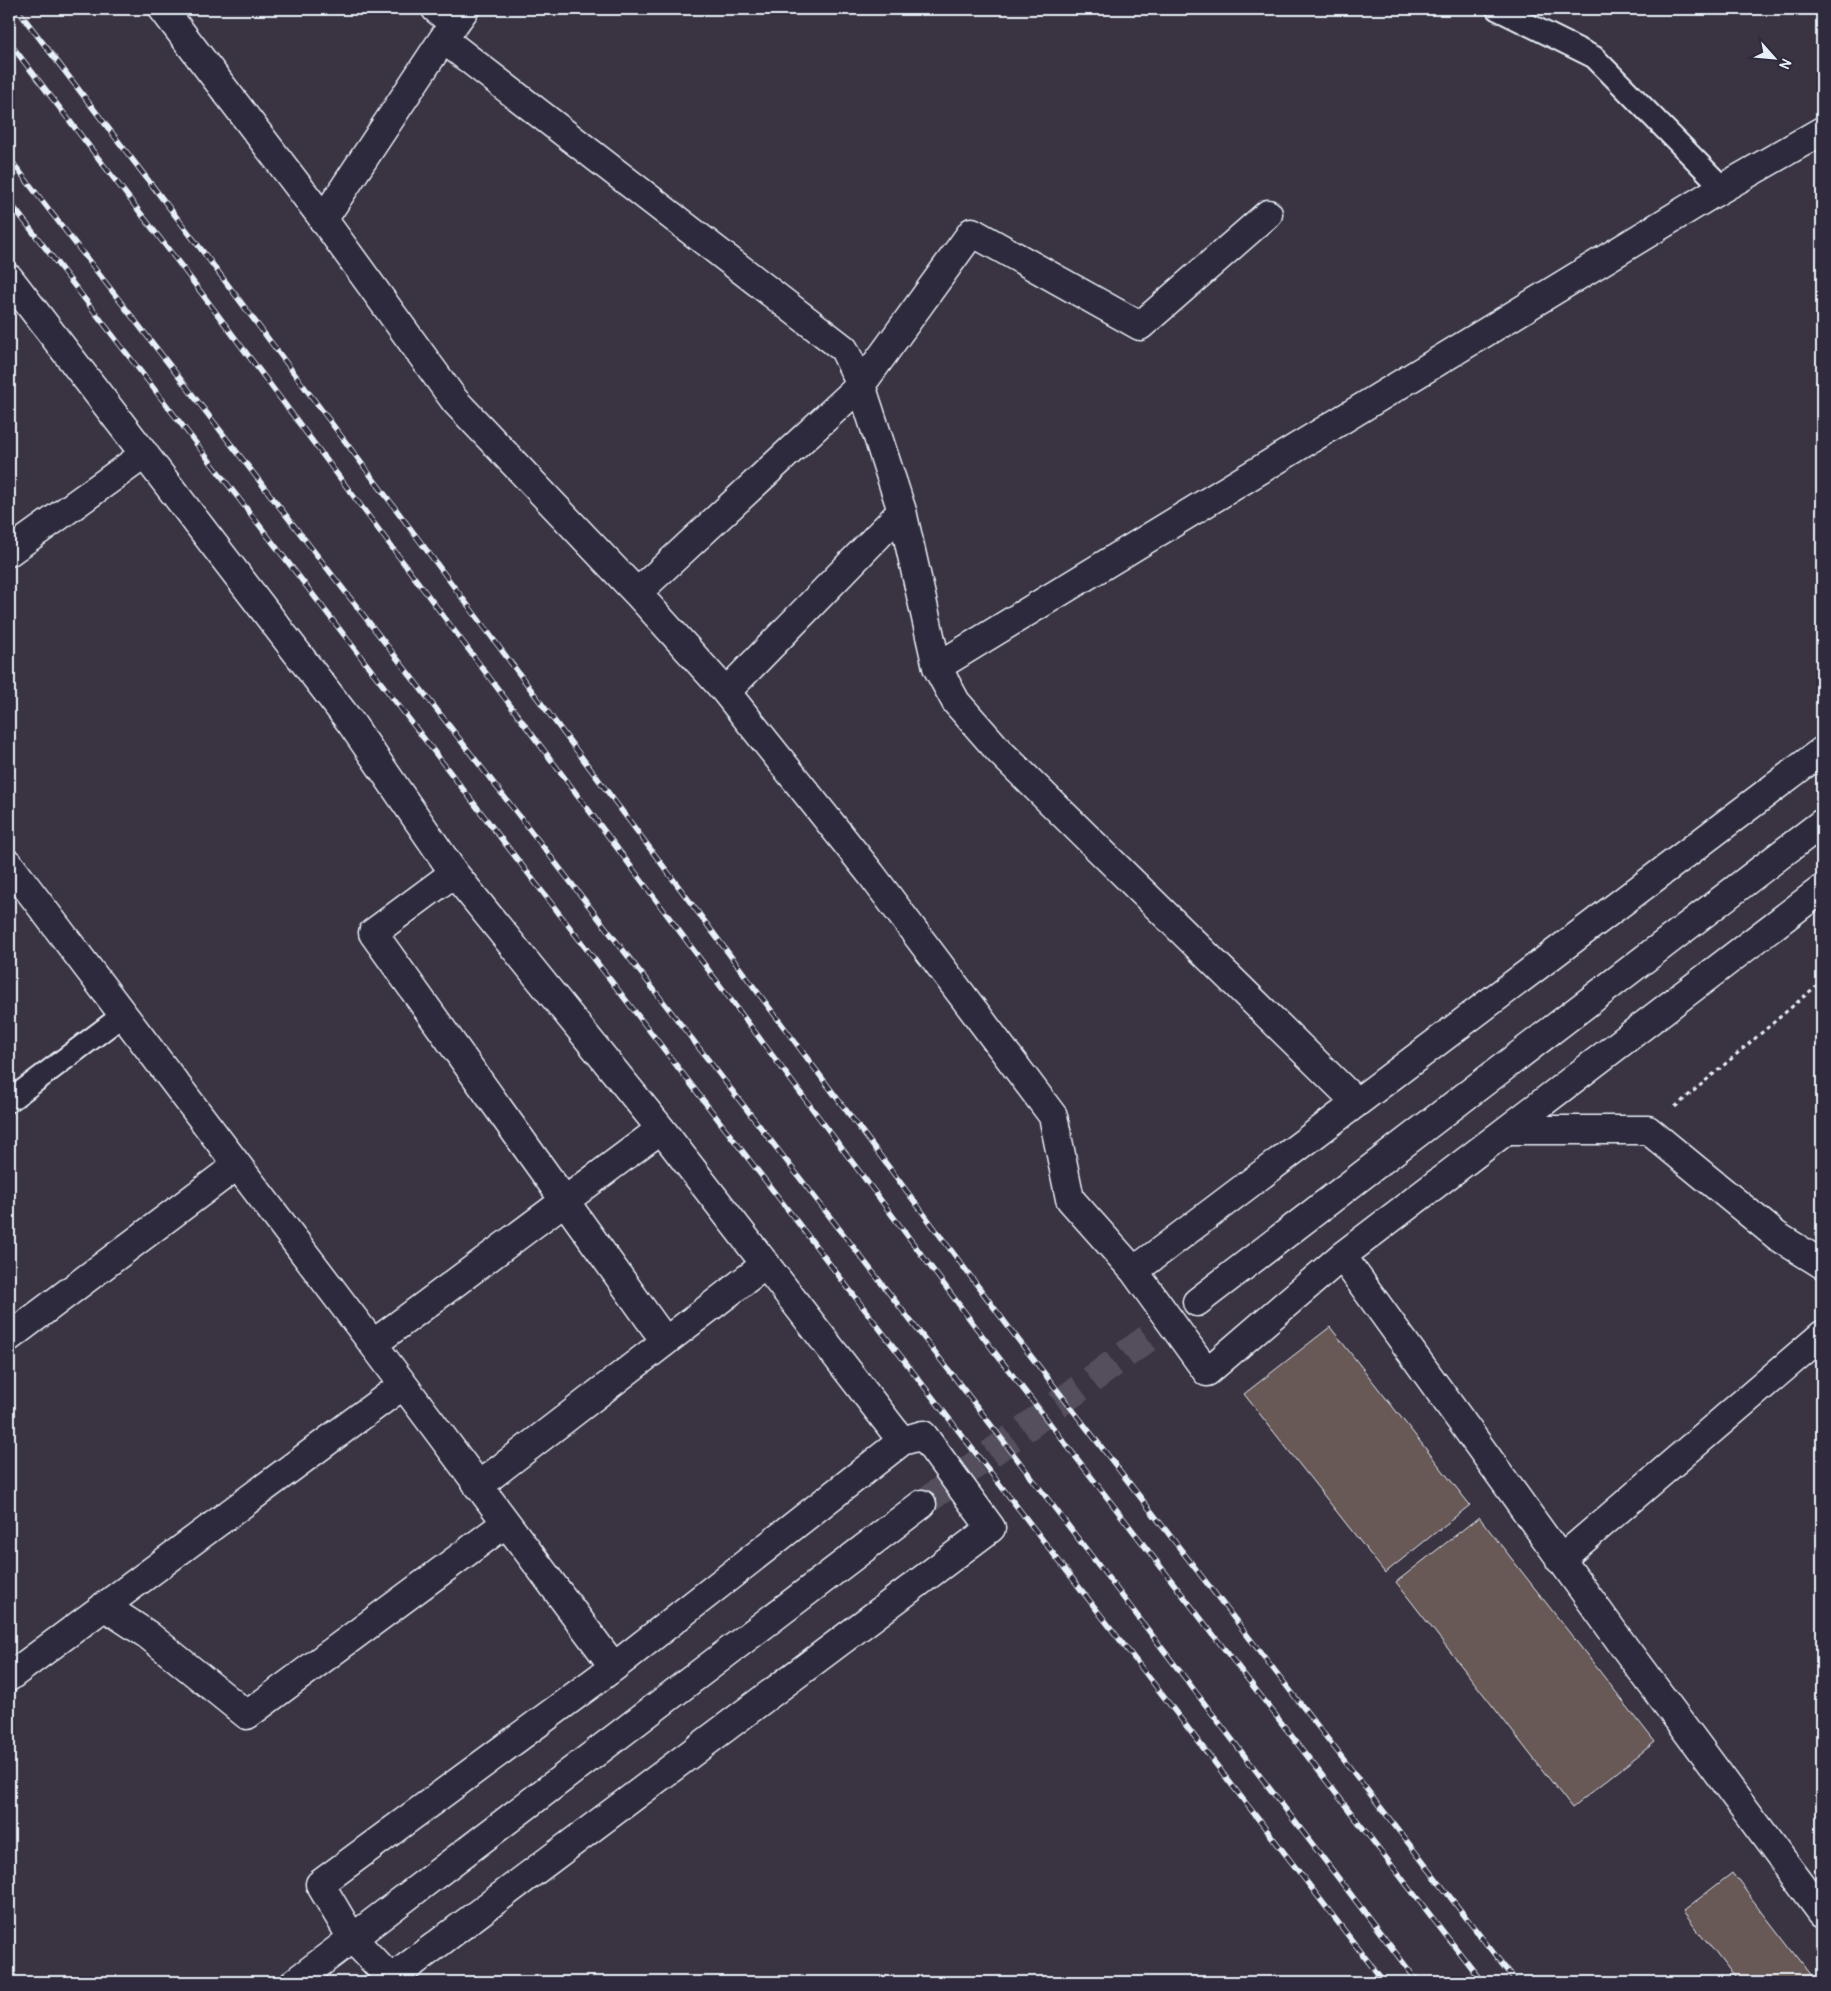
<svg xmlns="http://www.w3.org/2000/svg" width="1831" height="1991" font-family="Pangolin,sans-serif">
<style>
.building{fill:#675956;stroke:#e8f1f8}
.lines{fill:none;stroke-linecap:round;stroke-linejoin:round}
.secondary-tunnel{stroke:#54505d;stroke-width:28;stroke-dasharray:28 14;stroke-linecap:butt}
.lane-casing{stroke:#e8f1f8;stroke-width:25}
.street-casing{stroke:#e8f1f8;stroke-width:31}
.secondary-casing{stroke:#e8f1f8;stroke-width:31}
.path{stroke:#e8f1f8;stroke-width:3;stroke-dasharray:4 4;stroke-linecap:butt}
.lane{stroke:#2f2a3d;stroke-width:21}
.street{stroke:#2f2a3d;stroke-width:28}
.secondary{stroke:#2f2a3d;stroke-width:28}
.rail-casing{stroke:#e8f1f8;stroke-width:5.5}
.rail{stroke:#2f2a3d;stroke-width:4;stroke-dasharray:11;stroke-linecap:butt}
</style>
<rect width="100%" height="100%" fill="#3a3342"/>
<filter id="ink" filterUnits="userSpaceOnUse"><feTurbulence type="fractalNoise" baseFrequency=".02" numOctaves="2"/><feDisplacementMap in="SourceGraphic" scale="10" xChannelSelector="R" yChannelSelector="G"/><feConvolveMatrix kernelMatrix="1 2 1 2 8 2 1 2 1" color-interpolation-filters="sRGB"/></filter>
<g filter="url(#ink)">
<path class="building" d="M1330,1327l140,178 -85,68 -141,-179z
M1479,1517l176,225 -83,66 -176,-226z
M1732,1873l84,109h-78l-55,-71z"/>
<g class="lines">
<path class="secondary-tunnel" d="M922,1504l275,-202"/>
<defs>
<path id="lane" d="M1497,9l97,48 129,131
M9,1101l114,-86"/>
<path id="street" d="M163,9l155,203 137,189 182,192 89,99 145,182 182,242 17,83 64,72
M436,9l18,15
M443,39l401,310 17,36 41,126 35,156 19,35 44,50 356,350
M323,220l120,-181 22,-30
M9,278l342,445 103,150 207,256 241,312
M9,552l136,-98
M637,593l224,-208 111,-153 168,94 128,-112
M937,667l775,-473 110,-63
M726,692l176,-181
M1822,751l-688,520 73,101 135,-116 480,-367
M9,864l364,480 241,323
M454,873l-81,60 292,408
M1507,1130h141l129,106 45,28
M1342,1256l283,392 197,265
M9,1337l227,-171
M373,1344l288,-215
M923,1435l68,93 -600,451 -39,-41 -32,-54 294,-217 288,-226z
M478,1486l288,-222
M1560,1560l262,-225
M104,1606l44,29 99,80 259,-192
M9,1677l394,-292"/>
<path id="secondary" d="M1197,1302l625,-479
M295,1982l627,-478"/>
</defs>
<use href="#lane" class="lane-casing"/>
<use href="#street" class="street-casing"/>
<use href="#secondary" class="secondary-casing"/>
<path class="path" d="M1675,1107l147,-126"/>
<use href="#lane" class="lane"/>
<use href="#street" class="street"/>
<use href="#secondary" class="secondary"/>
<defs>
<path id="rail" d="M17,9l187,244 809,1080 503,649
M9,42l173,225 811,1083 489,632
M9,158l949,1224 460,600
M9,201l1375,1781"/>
</defs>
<use href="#rail" class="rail-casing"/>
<use href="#rail" class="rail"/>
</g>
</g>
<rect width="1831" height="1991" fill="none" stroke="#2f2a3d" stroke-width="30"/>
<rect x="15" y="15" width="1801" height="1961" fill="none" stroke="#e8f1f8" stroke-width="2" filter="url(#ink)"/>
<g transform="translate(1774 58) rotate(117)" stroke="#2f2a3d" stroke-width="4" paint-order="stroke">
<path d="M0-4L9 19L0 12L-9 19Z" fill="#e8f1f8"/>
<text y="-8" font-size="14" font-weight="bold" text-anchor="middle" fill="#e8f1f8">N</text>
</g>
</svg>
